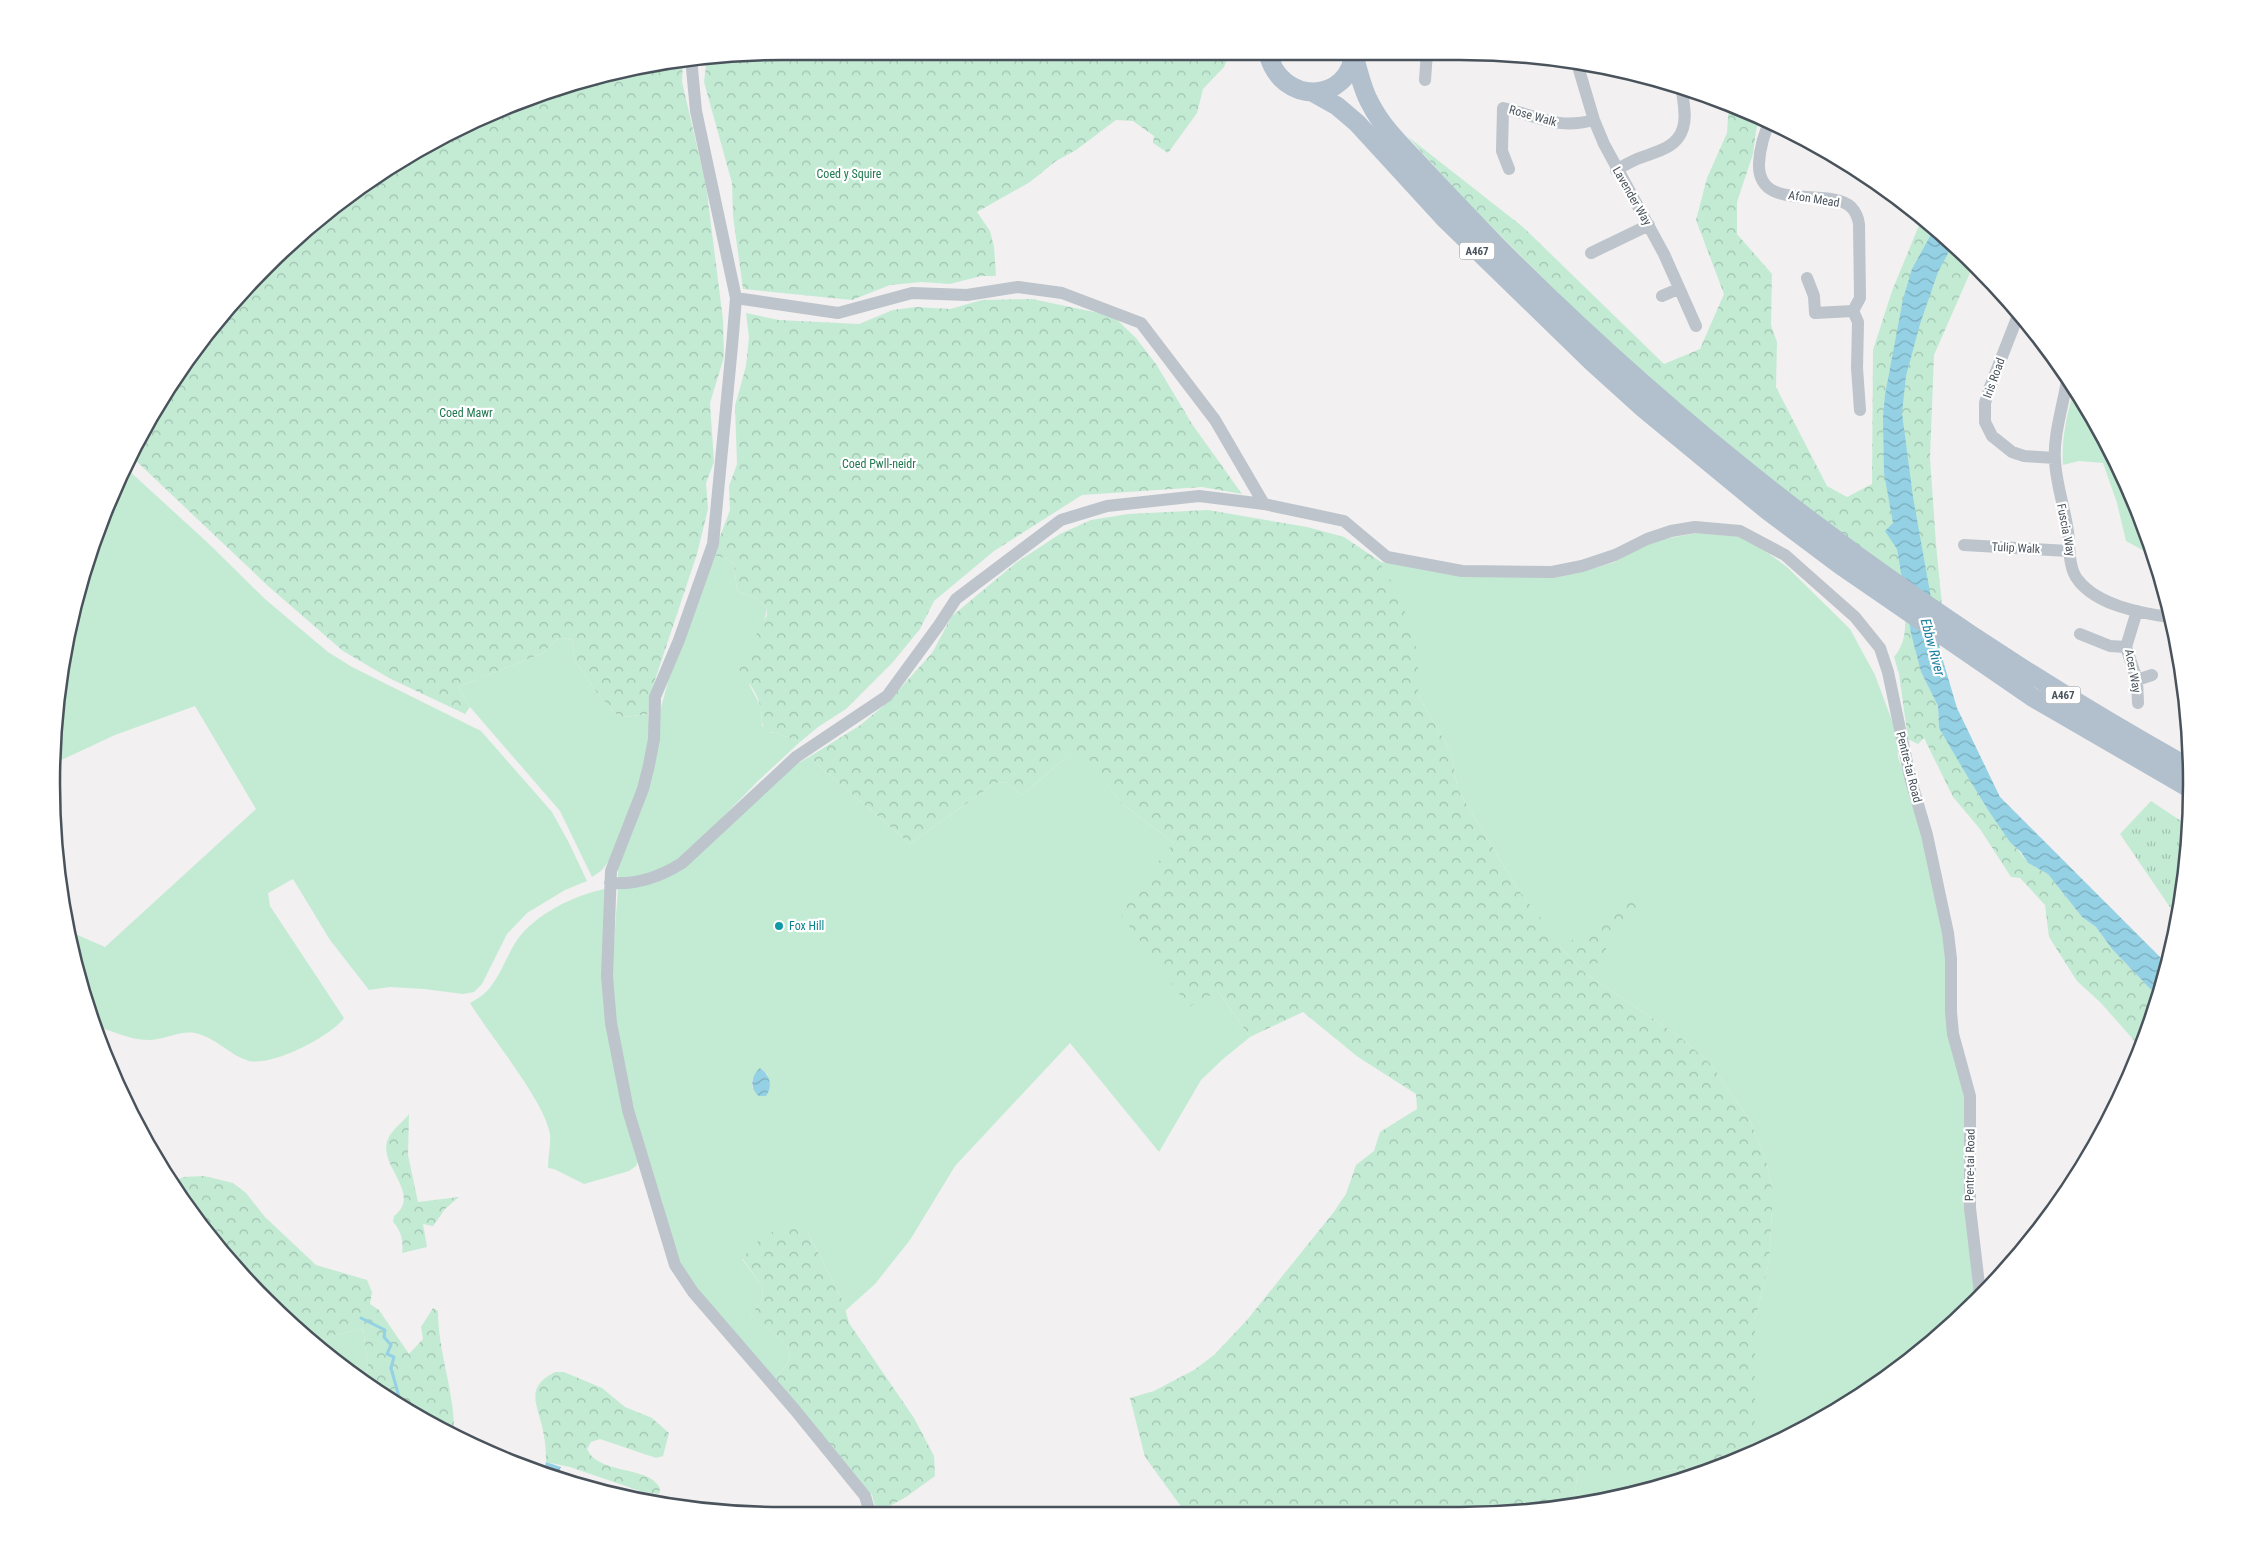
<svg xmlns="http://www.w3.org/2000/svg" width="2243" height="1567" font-family="'Roboto Condensed',sans-serif">
<style>
.green{fill:#c3ebd4;fill-rule:evenodd}
.forest{fill:url(#forest-crowns)}
.park{fill:url(#park-tufts)}
.water{fill:url(#water-waves)}
.lines{fill:none;stroke-linecap:round;stroke-linejoin:round}
.stream{stroke:#94d1e4;stroke-width:3}
.street{stroke:#bdc4cb;stroke-width:12}
.primary{stroke:#b2bfcc;stroke-width:19}
.culture-dot{fill:#0f9aa8;stroke:#fff;stroke-width:2}
.labels{text-anchor:middle;stroke-width:4.5;stroke-linejoin:round;paint-order:stroke}
.shield{fill:#fff;stroke:#80878d;stroke-width:1}
.shield-label{font-size:11px;font-weight:bold;fill:#4a535c}
.street-label{font-size:12px;fill:#4a535c;stroke:#fff}
.park-label{font-size:12px;fill:#20784f;stroke:#fff}
.culture-label{font-size:12px;fill:#0d838f;stroke:#fff;text-anchor:start}
.water-label{font-size:14px;font-style:italic;fill:#1a7f9f;stroke:#fff}
.rim{fill:none;stroke:#4a535c;stroke-width:2.5}
</style>
<defs>
<pattern id="forest-crowns" width="20" height="18" patternUnits="userSpaceOnUse" patternTransform="scale(1.25)"><rect width="20" height="18" fill="#c3ebd4"/><path d="M2 6a3 3 0 1 1 6 0M12 15a3 3 0 1 1 6 0" fill="none" stroke="#a0c1af"/></pattern>
<pattern id="park-tufts" width="24" height="20" patternUnits="userSpaceOnUse" patternTransform="scale(1.25)"><rect width="24" height="20" fill="#c3ebd4"/><path d="M3 7l-1-3M5 7V3M7 7l1-3M15 17l-1-3M17 17v-4M19 17l1-3" fill="none" stroke="#a0c1af"/></pattern>
<pattern id="water-waves" width="16" height="10" patternUnits="userSpaceOnUse" patternTransform="scale(1.25)"><rect width="16" height="10" fill="#94d1e4"/><path d="M0 5q4-4 8 0t8 0" fill="none" stroke="#7bacbc"/></pattern>
</defs>
<rect width="100%" height="100%" fill="#f2f0f0"/>
<path class="green" d="M2074,389l20,28 59,131 2,9 -29,-16 -9,-38 -14,-40 -24,-2 -16,4c-2,-26 4,-50 11,-76z
M126,468l82,75 57,56 63,53 24,15 129,64 71,81 17,31 18,38 -22,9 -38,23 -20,21 -25,50 -8,8 -11,2 -39,-5 -34,-2 -21,3 -39,-50 -37,-61 -25,14 2,13 74,112c-14,19 -71,48 -95,43 -18,-5 -32,-22 -50,-27 -17,-5 -32,5 -48,6 -20,1 -40,-10 -59,-15l-26,-95 39,17 151,-138 -61,-103 -80,29 -60,28 2,-75 19,-94 31,-91z
M1697,533l44,4 27,16 19,14 63,62 25,46 16,43 6,17 1,22 16,45 19,69 33,225 -1,100 11,102c-11,12 -22,26 -34,36 -55,48 -120,92 -187,117v-131l14,-58 3,-50v-24l-6,-28 -16,-39 -39,-57 -32,-28 -93,-62 -26,-27 2,-2 -43,-54 -61,-101 -7,-38 -33,-57v-36l-36,-87 -1,-10 91,13 102,-1 41,-12 27,-16 22,-7z
M713,555l15,4 6,5 3,27 21,8 9,10 -18,75 12,23 1,19 9,7h5l24,9 -43,40 -73,75 -19,11 -47,13v-14l51,-189z
M563,638l9,2 3,21 23,33 18,20 9,3 23,-3 2,21 -10,52 -30,73 -9,11 -9,6 -32,-66 -90,-104 -12,-20 85,-34 13,-13z
M1070,754h16l35,49 53,40 44,148 32,46 -27,22 -22,21 -42,72 -89,-109 -115,123 -45,74 -35,44 -30,27 -2,-10 -35,-68 -66,26 20,27 1,12 -12,17c10,8 38,27 39,39 0,10 -9,17 -15,24l-22,-22 -76,-93 -15,-62 -11,-28 -17,-60 -20,-90 -3,-42 7,-92 46,-11 129,-112 16,-9 101,87 85,-61 11,-1 16,13zM760,1068l8,7 -16,13v-8z
M605,889l-2,64 35,208 -2,5 -7,5 -45,13 -30,-15 -6,-1c0,-11 3,-24 2,-34 -6,-34 -60,-98 -80,-131 5,-3 11,-6 16,-11 12,-11 21,-37 31,-52 18,-26 58,-45 88,-51z
M363,1328l5,38 -4,15 -26,-16 -21,-20 18,-10z
M1717,1465l-68,26 -76,15 5,-34h76z"/>
<path class="forest" d="M1230,53l-6,14 -21,22 -6,24 -29,40 -15,-10 1,-7 -21,-15 -17,-1 -40,30 -20,11 -26,21 -53,30 13,19 4,16 2,29h-15l-31,8 -28,-2 -32,3 -38,15 -109,-11 -10,-73 -1,-33 -28,-101 3,-25z
M683,58l-1,24 24,103 17,135 1,37 -14,46 4,59 -8,21 2,26 -11,45 -44,132 -5,28 -24,3 -8,-3 -18,-20 -23,-33 -3,-21 -9,-2 -7,2 -13,13 -85,34 12,20 -5,7 -76,-36 -46,-27 -75,-65 -136,-129 43,-80 58,-76 68,-68 76,-58 126,-68 91,-31z
M1729,104l31,13 -4,14 -3,23 -16,48v32l35,40 -1,51 6,17 -1,45 51,99 20,11 25,-13 1,-134 19,-59 30,-73 51,48 -39,89 -4,103 6,86 7,72 -64,-46 -268,-224 -145,-145 -59,-65 116,91 141,137 36,-15 24,-55 -28,-74 11,-42 20,-45z
M1032,299l81,17 23,22 20,26 36,60 50,70 -40,-7 -120,8 -88,56 -60,50 -14,28 -27,33 -47,47 -28,18 -18,15 -24,-9 -10,-1c-6,-9 -3,-17 -6,-27 -3,-13 -14,-26 -22,-37l29,-53v-6l-9,-10 -21,-8 -3,-27 -6,-5 -15,-4 17,-45 -1,-24 8,-22 -2,-58 11,-40 3,-29 -3,-24 33,7 80,4 34,-14 22,-3 35,2 32,-9z
M1208,510l99,17 37,10 37,25 2,10 7,7 22,48 6,32v36l33,57 7,38 61,101 44,54 -3,2 26,27 93,62 32,28 39,57 16,39 6,28v24l-3,50 -14,58v131l-38,14 -63,7h-76l-5,34 -18,3 -370,3 -40,-55 -15,-59 24,-7 40,-21 20,-15 33,-35 86,-107 13,-19 10,-29 18,-14 6,-19 37,-23 -1,-15 -58,-37 -55,-45 -53,25 -32,-46 -29,16 -71,-96 56,-68 -53,-40 -35,-48 -16,-1 -48,41 -16,-13 -11,1 -85,61 -101,-87 50,-31 28,-23 45,-50 20,-37 65,-54 43,-28 31,-14 37,-6z
M1905,602l16,70 17,34 1,22 49,82 40,53 20,11 34,43 14,10 16,22 46,48 -19,49 -38,-43 -24,-22 -28,-44 -4,-32 -25,-27 -9,-1 -31,-48 -27,-32 -29,-59 -6,6 -10,-5 -9,-65 -5,-17c14,-16 11,-34 11,-55z
M1633,893l4,17 -7,12 -15,12 -23,38 -26,-27z
M409,1114l-1,41 10,47 41,-5 -14,12 -12,17 -10,-2 4,23 -25,6c2,-11 -1,-23 -9,-31l1,-6c30,-23 -20,-53 -5,-79 4,-8 14,-15 20,-23z
M204,1176l29,7 13,10 19,24 51,48 51,15 5,12 -2,12 9,6 30,44 14,-15 -2,-12 12,-19 5,3c0,43 18,84 16,126l-90,-56 4,-15 -5,-38 -28,7 -18,10 -84,-78 -62,-83 12,-7z
M785,1227l11,1 12,5 35,68 6,22 65,95 20,38 1,20 -29,21 -29,16 -5,-18 -97,-117c6,-7 15,-14 15,-24 -1,-12 -30,-31 -39,-39l12,-17 -1,-12 -20,-28 21,-22z
M555,1372h9l38,16 23,19 27,11 17,15 -6,23 -7,2 -56,-19 -9,3 -4,7c11,26 61,16 73,39l-1,6 -16,-2 -73,-25 -24,-5c0,-12 -1,-24 -4,-36 -6,-25 -16,-39 13,-54z"/>
<path class="park" d="M2151,801l39,26 -14,89 -56,-82z"/>
<path class="water" d="M1934,229l18,17 -14,26 -18,52 -14,52 -4,37 11,84 28,157 16,54 43,89 167,167v9l-9,24 -46,-48 -16,-22 -14,-10 -34,-43 -20,-11 -7,-11 -11,-10 -22,-32 -25,-41 -24,-41 -1,-22 -17,-34 -10,-39 -14,-84 -12,-18 8,-8 -9,-50 -1,-56 2,-22 18,-96 9,-30z
M760,1068c10,7 13,18 6,28h-7c-10,-8 -8,-20 1,-28z
M546,1462l15,5 -5,10 -12,-5z"/>
<g class="lines">
<path class="stream" d="M361,1318l24,12 -1,7 7,8 -4,9 7,3 -3,11 10,36"/>
<path class="street" d="M691,58l5,53 40,187 -4,48 -19,198 -34,96 -24,57 -1,42 -5,26 -6,24 -32,82 -4,105 4,47 17,87 47,155 18,27 102,118 70,86 5,17
M1577,63l17,57 10,24 60,110 32,72
M1425,80l2,-28
M1770,122c-7,13 -10,27 -11,41 -2,51 69,23 92,44 5,5 7,10 8,17l1,74 -7,13 5,11 -1,46 3,42
M1509,169l-7,-18 1,-43c36,8 53,22 91,12
M1616,170c7,-4 14,-8 21,-11 17,-7 40,-10 46,-31 4,-12 0,-26 -1,-38
M1591,253l58,-28
M1807,278l7,18 1,17 38,-2
M1662,296l16,-7
M736,298l102,15 74,-20 55,2 51,-8 44,6 79,30 74,97 49,84 80,17 43,36 75,14 90,1 30,-6 33,-11 32,-16 24,-8 24,-4 45,4 45,24 70,62 25,31 8,24 22,105 17,58 21,98 3,26v53l2,22 17,62v112l10,85
M2019,313l-29,74 -5,16v19l7,14 20,16 12,4 30,2
M2067,381c-4,24 -14,56 -12,79 1,25 10,48 13,72 2,15 0,36 10,48 19,25 62,33 91,37
M1964,545l105,6
M2137,611l-11,36 11,33 1,23
M2080,634l30,12 16,1
M2137,680l15,-5
M610,883c27,2 50,-6 72,-20l114,-106 91,-61 52,-71 17,-26 105,-79 46,-14 92,-10 65,8"/>
<path class="primary" d="M1268,53c12,53 82,51 86,-1
M1354,56c5,16 8,33 16,47 12,24 31,42 49,61 25,27 51,54 77,81 204,206 439,381 692,522
M1312,92l25,14 20,17 89,97 146,142 52,47 124,102 72,54 192,132 157,91"/>
</g>
<circle class="culture-dot" cx="779" cy="926" r="5"/>
<g class="labels">
<g class="shield">
<rect x="1459.5" y="242.5" width="35" height="17" rx="4"/>
<rect x="2045.5" y="686.5" width="35" height="17" rx="4"/>
</g>
<g class="shield-label">
<text x="1477" y="255">A467</text>
<text x="2063" y="699">A467</text>
</g>
<g class="street-label">
<text transform="translate(1533 116) rotate(16)" y="4">Rose Walk</text>
<text transform="translate(1632 196) rotate(60)" y="4">Lavender Way</text>
<text transform="translate(1814 199) rotate(9)" y="4">Afon Mead</text>
<text transform="translate(1994 378) rotate(-70)" y="4">Iris Road</text>
<text transform="translate(2066 530) rotate(79)" y="4">Fuscia Way</text>
<text transform="translate(2016 548) rotate(3)" y="4">Tulip Walk</text>
<text transform="translate(2133 671) rotate(79)" y="4">Acer Way</text>
<text transform="translate(1909 767) rotate(76)" y="4">Pentre-tai Road</text>
<text transform="translate(1970 1165) rotate(-89)" y="4">Pentre-tai Road</text>
</g>
<g class="park-label">
<text x="849" y="178">Coed y Squire</text>
<text x="466" y="417">Coed Mawr</text>
<text x="879" y="468">Coed Pwll-neidr</text>
</g>
<g class="culture-label">
<text x="789" y="930">Fox Hill</text>
</g>
<g class="water-label">
<text transform="translate(1933 647) rotate(75)" y="5">Ebbw River</text>
</g>
</g>
<path d="M0 0H2243V1567H0ZM783 60H1460A723 723 0 0 1 2183 783V784A723 723 0 0 1 1460 1507H783A723 723 0 0 1 60 784V783A723 723 0 0 1 783 60Z" fill="#fff" fill-rule="evenodd"/>
<path class="rim" d="M783 60H1460A723 723 0 0 1 2183 783V784A723 723 0 0 1 1460 1507H783A723 723 0 0 1 60 784V783A723 723 0 0 1 783 60Z"/>
</svg>
